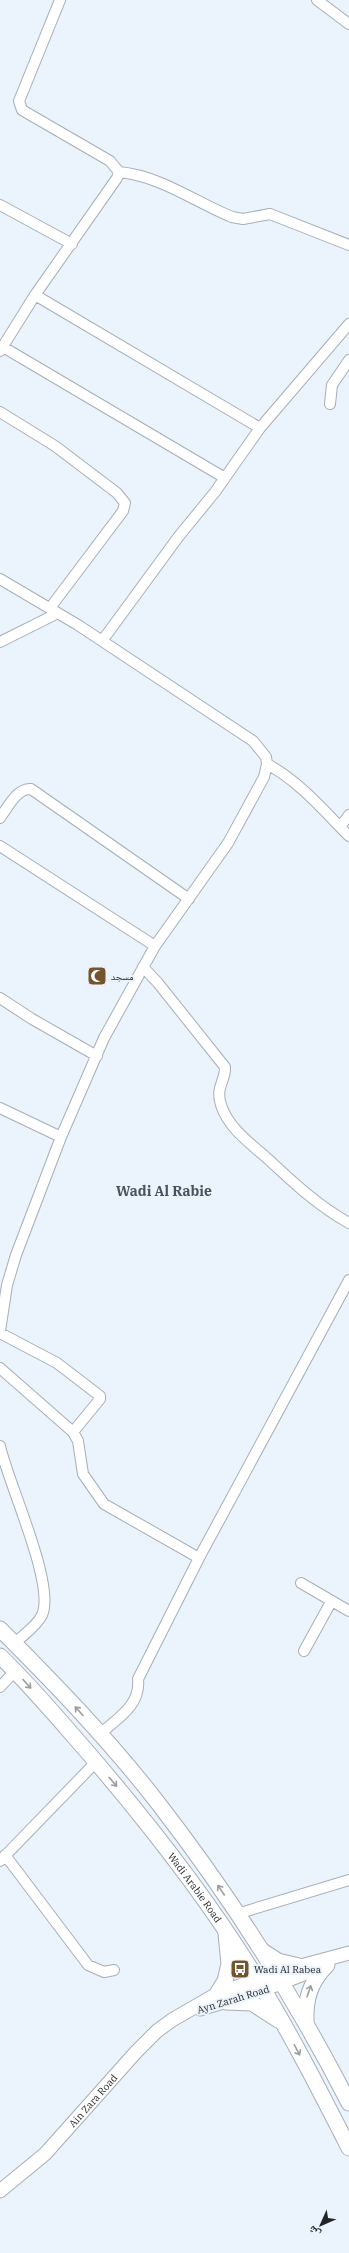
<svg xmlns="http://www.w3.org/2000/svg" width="349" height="2253" font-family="'IBM Plex Serif','Noto Naskh Arabic',serif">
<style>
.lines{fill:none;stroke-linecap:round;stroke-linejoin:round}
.minor-casing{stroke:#a7aeb7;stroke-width:12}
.major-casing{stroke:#a7aeb7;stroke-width:15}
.highway-casing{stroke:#a7aeb7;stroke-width:17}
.minor{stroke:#fff;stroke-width:10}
.major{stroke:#fff;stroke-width:13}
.highway{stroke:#fff;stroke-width:15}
.oneway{stroke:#9c9d9e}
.labels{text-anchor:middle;stroke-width:4;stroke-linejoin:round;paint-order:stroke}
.poi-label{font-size:10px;fill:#222528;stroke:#ebf3fc;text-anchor:start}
.street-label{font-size:10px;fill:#222528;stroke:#ebf3fc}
.district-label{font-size:14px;font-weight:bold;fill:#4b5259;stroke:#ebf3fc}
</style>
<rect width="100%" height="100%" fill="#ebf3fc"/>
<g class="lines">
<defs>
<path id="minor" d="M317,0l32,24
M119,172c42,4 76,30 113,45l11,2 27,-5 79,31
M0,205l72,39
M35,295l225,133
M3,347l222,131
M0,351l35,-56 82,-117 2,-6 -9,-11 -88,-51 -3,-9 41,-101
M330,404l2,-19 17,-25
M0,412l55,34 62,47 8,10 -2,8 -73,97
M0,579l78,46 175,116 13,16 1,7 -3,13 -36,66 -73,103 -51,92 -43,99 -45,118 -9,30 -7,46
M102,641l77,-105 36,-44 45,-64 89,-104
M0,642l58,-29
M267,764c32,17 57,47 82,72
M0,818c8,-11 17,-30 31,-29l158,110
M340,827l9,-12
M0,846l155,100
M143,967l15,16 67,84c1,14 -10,19 -4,38 8,24 29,38 47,54 26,24 50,47 81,64
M0,998l32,21 65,37
M0,1108l61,29
M0,1333l57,30 43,33v3l-27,33
M0,1368l73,64 5,9 5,33 21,30 95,54
M0,1446c8,37 56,139 42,169 -5,11 -19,20 -27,28
M301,1583l48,28
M304,1651l27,-49
M0,1687l15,-16
M100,1734c18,-16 41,-29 38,-55l61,-121 150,-278
M5,1855l83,110 16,7 10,-2
M0,1861l96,-99
M237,1914l112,-34"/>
<g id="major">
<path d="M200,2009l63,-19 53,-21"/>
<path id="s1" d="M0,2191l45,-37 91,-102 21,-21 15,-11 45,-26 58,-21 74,-20"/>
</g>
<g id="highway">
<path d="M0,1629c55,55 110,112 158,174 72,93 137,195 191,300"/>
<path id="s2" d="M0,1656c30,29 57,61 84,92 63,73 123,149 173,231 34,55 63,112 92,169"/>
<path d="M264,1952l14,9 21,5"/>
<path d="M217,1994l8,-13 4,-17 -3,-30"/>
<path d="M226,2002l26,1 26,17"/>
<path d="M306,2023c-1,-24 4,-41 21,-58"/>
</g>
</defs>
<use href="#minor" class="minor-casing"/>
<use href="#major" class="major-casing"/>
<use href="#highway" class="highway-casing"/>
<use href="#minor" class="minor"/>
<use href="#major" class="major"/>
<use href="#highway" class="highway"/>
</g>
<defs><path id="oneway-shaft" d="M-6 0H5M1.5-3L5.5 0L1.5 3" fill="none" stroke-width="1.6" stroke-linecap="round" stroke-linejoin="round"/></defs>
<g class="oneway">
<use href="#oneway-shaft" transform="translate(27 1684) rotate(48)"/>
<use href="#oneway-shaft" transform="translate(79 1711) rotate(-132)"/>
<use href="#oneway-shaft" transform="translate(113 1782) rotate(50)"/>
<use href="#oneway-shaft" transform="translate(221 1890) rotate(-124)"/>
<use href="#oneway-shaft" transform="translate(309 1991) rotate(-71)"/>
<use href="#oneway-shaft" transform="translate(297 2050) rotate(62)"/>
</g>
<defs>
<symbol id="mosque-square" viewBox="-11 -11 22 22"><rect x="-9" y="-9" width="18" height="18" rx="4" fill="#75552b" stroke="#ebf3fc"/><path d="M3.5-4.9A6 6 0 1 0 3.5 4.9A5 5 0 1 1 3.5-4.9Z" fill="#fff"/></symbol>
<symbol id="bus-square" viewBox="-11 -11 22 22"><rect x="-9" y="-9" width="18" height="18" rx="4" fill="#75552b" stroke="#ebf3fc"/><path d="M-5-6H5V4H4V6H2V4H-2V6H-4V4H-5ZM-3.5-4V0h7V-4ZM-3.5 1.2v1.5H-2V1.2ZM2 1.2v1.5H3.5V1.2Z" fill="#fff"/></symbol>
</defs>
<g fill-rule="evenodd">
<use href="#mosque-square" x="86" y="965" width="22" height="22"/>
<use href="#bus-square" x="229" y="1958" width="22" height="22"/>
</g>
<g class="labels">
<g class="poi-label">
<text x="111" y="980">مسجد</text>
<text x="254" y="1973">Wadi Al Rabea</text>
</g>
<g class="street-label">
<text dy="4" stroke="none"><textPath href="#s2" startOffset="303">Wadi Arabie Road</textPath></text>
<text transform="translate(233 1999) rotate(-17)" y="4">Ayn Zarah Road</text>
<text dy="4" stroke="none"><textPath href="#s1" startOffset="130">Ain Zara Road</textPath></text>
</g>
<g class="district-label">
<text x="164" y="1196">Wadi Al Rabie</text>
</g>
</g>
<g transform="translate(321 2225) rotate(225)" stroke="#ebf3fc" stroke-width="3" paint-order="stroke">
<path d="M0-3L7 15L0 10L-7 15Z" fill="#222528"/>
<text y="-6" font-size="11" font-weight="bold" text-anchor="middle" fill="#222528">ش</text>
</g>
</svg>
